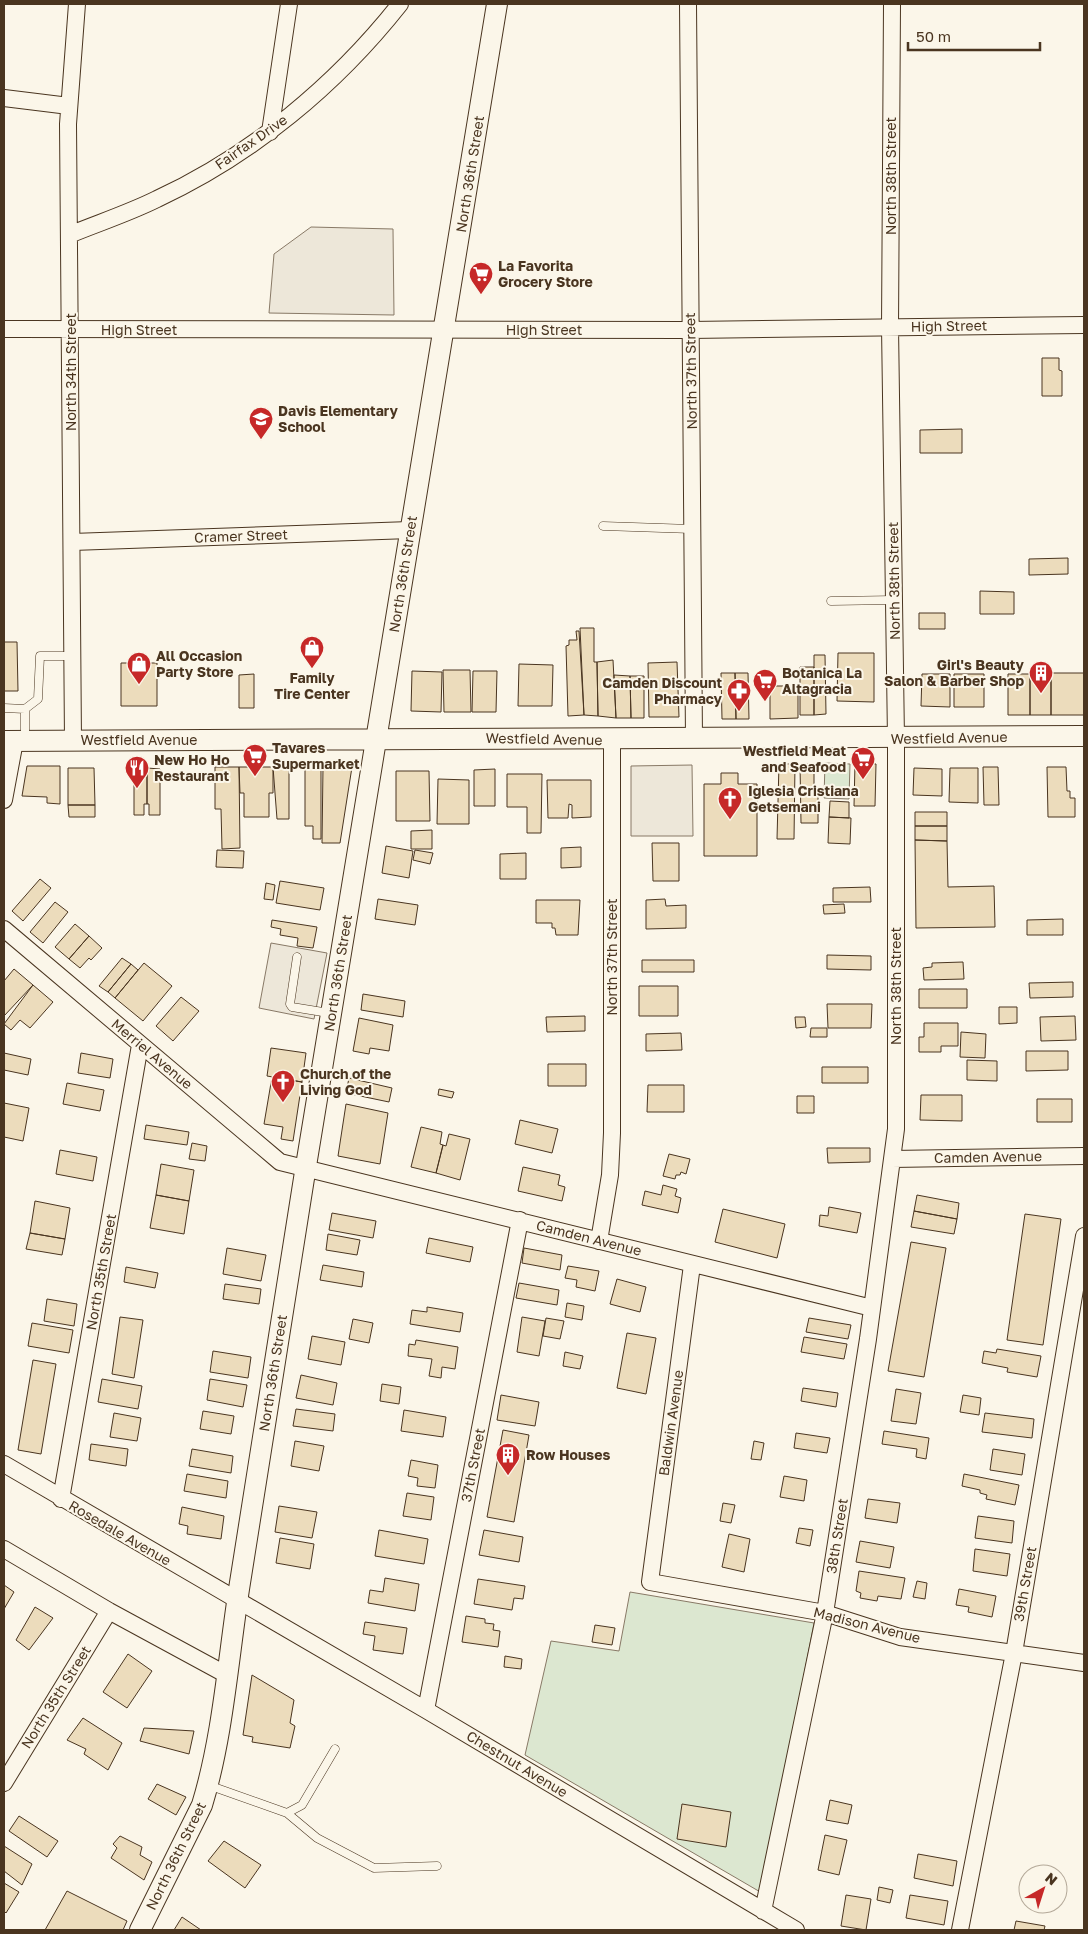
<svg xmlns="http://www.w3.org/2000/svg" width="1088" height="1934" font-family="'Golos Text',sans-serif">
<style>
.green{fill:#dce7d0;stroke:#887966}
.parking{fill:#ede7d9;stroke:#887966}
.building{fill:#ecdcbc;stroke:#4a3520}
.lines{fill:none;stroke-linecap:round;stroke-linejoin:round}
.service-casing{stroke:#4a3520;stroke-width:9}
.minor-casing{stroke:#4a3520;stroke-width:18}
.tertiary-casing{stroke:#4a3520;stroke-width:22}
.service{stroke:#fbf6e9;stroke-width:8}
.minor{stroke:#fbf6e9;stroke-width:16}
.tertiary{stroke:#fbf6e9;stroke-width:20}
.labels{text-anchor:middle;stroke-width:4;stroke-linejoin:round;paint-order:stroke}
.street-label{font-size:14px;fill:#4a3520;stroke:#fbf6e9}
.poi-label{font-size:14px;font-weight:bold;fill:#4a3520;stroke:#fbf6e9;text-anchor:start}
</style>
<rect width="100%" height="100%" fill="#fbf6e9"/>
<path class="green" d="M825,763l25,1 -1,35 -25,-1z
M630,1592l184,31 -52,270 -237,-138 26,-114 68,10z"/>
<path class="parking" d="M311,227l82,2 1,86 -125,-2 5,-59z
M692,765l1,71h-62v-70z
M271,943l56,10 -13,66 -55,-11z"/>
<path class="building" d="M1042,358h17v12l3,1v25h-20z
M962,429v24h-42v-23z
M1068,558v16l-39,1v-16z
M980,591l34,1v22h-34z
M919,613h26v16h-26z
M580,628h14v34h3l1,54 -14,-1z
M576,631h3l5,84 -16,1 -2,-70 3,-1v-5h8z
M4,642h13l1,49h-14z
M838,653h36v49l-37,-1z
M814,655h11l1,59 -12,1z
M613,660l3,58 -18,-2 -1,-54z
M677,662l2,55h-30l-1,-54z
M121,663h36v43h-36z
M519,664l34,1 -1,41h-34z
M800,667h14v48h-14z
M443,670h27l1,42h-27z
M412,671l30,1 -1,40 -30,-1z
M473,671h24l-1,41h-24z
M721,673h14l1,46h-14z
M735,673h13l1,46h-13z
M1051,673v42h-21v-41z
M1051,673h33v42h-33z
M254,674v34h-15v-33z
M922,674h28v33l-29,-1z
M954,674h30v33h-30z
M1008,674h22v41h-22z
M614,675l16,1 1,42h-15z
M630,676h14v42h-13z
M770,686h28v32l-28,1z
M855,763l21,1 -1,42h-21z
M779,764h16l-1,75h-17z
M800,764h14v27h4v32h-17z
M27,766h33v38l-13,-1v-6l-25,-1z
M289,766v53h-12l-4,-52z
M215,767h24l1,81 -18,1 -1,-40h-6z
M239,767h34v26h-4v24h-25v-24h-4z
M305,767h16v72h-8v-13h-8z
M323,767h29l-12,76h-18z
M983,767h15l1,38h-15z
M1047,767h19l1,24h3v7h5v19h-27z
M68,768h26l1,37h-27z
M134,768h13v36h-3v11h-10z
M147,768l13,1v46h-11v-11h-2z
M914,768l28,1v27l-29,-1z
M950,768h28v35l-29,-1z
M495,769v37h-21v-36z
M396,771h33l1,50h-34z
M721,773h17v11h19v72h-53v-72h17z
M507,774h35l-1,59h-14v-26h-20z
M438,779l31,1v44h-32z
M547,780h44v37l-19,1v-13l-3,-1 -1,14h-20z
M830,801l19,1v16l-20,-1z
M68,805h27v12h-26z
M915,812h32v14h-32z
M829,817l22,1 -1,26 -22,-1z
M915,826h32v15l-32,-1z
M432,830v19h-21v-18z
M915,840l32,1 1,46 46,-1 1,41 -79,1z
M652,843h27v38h-26z
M386,846l27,5 -4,27 -27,-5z
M581,847v20l-20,1v-20z
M217,850l27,1 -1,17 -27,-1z
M415,850l18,3 -3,11 -17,-4z
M526,853v26h-26v-25z
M40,879l11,9 -28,33 -11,-10z
M280,881l44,7 -4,22 -44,-7z
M266,883l9,2 -2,15 -9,-1z
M870,887l1,15h-38v-14z
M378,899l40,6 -3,20 -40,-6z
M665,899l1,7 20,-1v23l-40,1v-29z
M536,900h44l-2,35h-22l-1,-7h-3v-5h-16z
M55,902l13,10 -25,31 -13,-11z
M844,904l1,9 -21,1 -1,-9z
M1063,919v16h-36v-15z
M272,920l45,7 -4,21 -16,-2 1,-8 -18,-3 1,-6 -10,-2z
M75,924l14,12 -20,23 -14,-12z
M89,936l13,12 -11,12 -2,-2 -9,10 -11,-9z
M827,955l44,1v14l-44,-1z
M122,958l9,6 -23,28 -9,-6z
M642,960h52v12h-52z
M963,962l1,17 -40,1 -1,-12 9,-1v-4z
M144,963l28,23 -29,35 -28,-23z
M131,964l7,6 -23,28 -7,-6z
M14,969l19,16 -29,31v-35z
M1073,982v15l-43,1 -1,-15z
M33,985l20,17 -23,26 -10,-8 -9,10 -7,-6z
M639,986h39v30h-39z
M919,989h48v19h-48z
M363,994l42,7 -2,16 -42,-7z
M181,997l18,14 -26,30 -17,-15z
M827,1004h45l-1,24h-43z
M999,1007h18v16l-18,1z
M585,1016v15l-38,1 -1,-15z
M1075,1016l1,24 -35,1 -1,-24z
M795,1017h10l1,10 -10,1z
M359,1018l34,7 -4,26 -19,-3 -1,6 -16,-3z
M924,1023h34v23h-17v6h-22v-15h5z
M811,1028h16v9h-17z
M961,1032l25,2 -1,24 -25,-1z
M681,1033l1,17 -36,1v-17z
M271,1048l35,5 -4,29 -35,-6z
M1026,1051h42v19l-42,1z
M4,1053l27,6 -3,16 -24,-5z
M81,1053l32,6 -3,19 -32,-5z
M967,1060l30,1v20l-30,-1z
M548,1064h38v22h-38z
M822,1067h46v16h-46z
M272,1077l30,5 -9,59 -12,-2 2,-12 -19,-3z
M349,1078l43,10 -3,14 -43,-9z
M67,1083l37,7 -4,21 -37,-7z
M648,1085h36v27h-37z
M439,1089l15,3 -2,6 -14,-3z
M921,1095h41v26l-42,-1z
M797,1096h17v17h-17z
M1037,1099h35v23h-35z
M4,1103l25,5 -6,33 -19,-4z
M346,1104l42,9 -8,51 -42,-8z
M520,1120l38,9 -6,24 -37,-9z
M146,1125l43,7 -2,13 -43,-6z
M421,1127l21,5 -2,12 3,1 -7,28 -25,-6z
M449,1134l21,5 -10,41 -24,-7 7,-28 3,1z
M192,1143l15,3 -2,15 -16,-2z
M827,1148h43v14l-42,1z
M60,1150l37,7 -4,24 -37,-7z
M669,1154l21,5 -4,15 -5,-2 -1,3h-4l-1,4 -12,-3z
M161,1164l33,6 -5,31 -33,-6z
M523,1167l37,8 -2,10 7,2 -3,14 -44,-10z
M663,1185l14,4 -2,7 6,2 -3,15 -36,-8 3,-14 16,4z
M156,1195l33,6 -5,33 -34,-6z
M917,1195l42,8 -2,16 -43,-8z
M35,1201l35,7 -5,31 -35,-6z
M829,1207l32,6 -4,20 -38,-7 1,-11 8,1z
M723,1209l62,15 -8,34 -62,-16z
M914,1211l43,8 -3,15 -43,-7z
M332,1213l44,8 -3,17 -44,-8z
M1025,1214l36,5 -18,126 -36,-5z
M30,1233l35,6 -3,16 -36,-6z
M328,1234l32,6 -3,15 -31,-5z
M429,1238l44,9 -3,15 -44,-9z
M911,1242l35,6 -22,129 -36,-6z
M227,1248l39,7 -5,26 -38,-7z
M524,1248l38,7 -2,15 -38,-7z
M323,1265l41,7 -2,15 -42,-7z
M568,1266l31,5 -4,20 -19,-4 1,-7 -12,-2z
M126,1267l32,6 -3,15 -31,-6z
M617,1279l29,8 -6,25 -30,-8z
M519,1283l40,7 -2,15 -41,-7z
M225,1284l36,5 -2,15 -36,-5z
M47,1299l30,5 -3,22 -30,-5z
M567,1303l17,3 -2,14 -17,-3z
M427,1307l36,6 -3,19 -50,-8 2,-14 15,2z
M120,1317l23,3 -9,58 -22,-4z
M522,1317l23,4 -6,35 -22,-4z
M546,1318l18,3 -4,18 -17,-3z
M809,1318l42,7 -3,14 -42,-7z
M353,1319l20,4 -4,20 -20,-4z
M32,1323l41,7 -4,23 -41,-7z
M627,1333l29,5 -10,56 -29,-6z
M312,1336l33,6 -4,23 -33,-6z
M804,1337l43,7 -3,15 -43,-7z
M416,1340l42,7 -3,22 -13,-2 -1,11 -12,-2 3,-17 -24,-3 1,-12 6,1z
M997,1349l44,7 -4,21 -30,-5 1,-4 -26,-5 2,-12 12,2z
M213,1351l38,6 -3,21 -38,-6z
M565,1352l18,4 -3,13 -17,-3z
M33,1360l23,4 -15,90 -23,-4z
M301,1375l36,8 -4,22 -37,-7z
M102,1379l40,7 -4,23 -40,-7z
M210,1379l37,6 -4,22 -36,-7z
M382,1384l19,3 -2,17 -19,-3z
M803,1388l35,5 -2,14 -35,-6z
M896,1389l25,4 -5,31 -25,-3z
M501,1395l38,7 -4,24 -38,-6z
M963,1395l18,3 -2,17 -19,-3z
M296,1409l39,5 -2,17 -40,-5z
M404,1410l42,7 -3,20 -42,-6z
M203,1411l31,5 -3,18 -31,-5z
M114,1413l27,5 -4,23 -27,-4z
M985,1413l49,6 -2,19 -50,-6z
M503,1430l26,5 -15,87 -27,-5z
M884,1431l45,7 -3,21 -10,-2 1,-8 -35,-5z
M796,1433l34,5 -3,15 -33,-5z
M295,1441l29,5 -5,25 -28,-5z
M754,1441l10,2 -3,17 -10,-1z
M91,1444l37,5 -2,17 -37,-6z
M192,1449l41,7 -2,17 -42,-7z
M993,1449l32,5 -3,21 -32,-5z
M411,1460l27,5 -3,23 -18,-2 1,-8 -10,-2z
M187,1474l41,7 -2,17 -42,-7z
M964,1474l55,11 -4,20 -29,-6 1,-4 -7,-2v-3l-18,-4z
M784,1476l23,4 -3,21 -24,-4z
M407,1493l27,4 -3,23 -28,-4z
M868,1499l32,4 -3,20 -32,-5z
M723,1503l12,2 -4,18 -11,-2z
M279,1506l38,6 -5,26 -37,-6z
M182,1507l42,9 -3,23 -34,-5 1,-8 -9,-2z
M978,1516l36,5 -2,22 -37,-5z
M799,1528l14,2 -3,16 -14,-3z
M379,1530l49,9 -4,25 -49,-8z
M484,1530l39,7 -4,25 -40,-7z
M729,1534l21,5 -6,33 -22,-5z
M280,1538l34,6 -4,25 -34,-6z
M860,1541l34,6 -4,21 -34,-6z
M975,1549l35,5 -3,22 -34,-5z
M859,1571l46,7 -4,21 -23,-3 -1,5 -17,-3 1,-5 -5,-2z
M385,1578l34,6 -4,27 -47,-8 2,-13 13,2z
M478,1579l47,7 -2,13 -9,-1 -2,12 -38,-6z
M917,1581l10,2 -2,16 -12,-2z
M4,1585l10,7 -10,17z
M959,1589l37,7 -4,21 -24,-5 1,-5 -13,-2z
M35,1607l18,11 -24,32 -13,-10z
M466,1616l19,3v4l9,1 -1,6 7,1 -2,16 -36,-5z
M365,1622l42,6 -4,26 -30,-4 2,-14 -12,-2z
M595,1625l20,3 -3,17 -20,-3z
M128,1654l24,17 -25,37 -24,-16z
M505,1656l17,3 -1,10 -17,-2z
M252,1675l42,25 -4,23 5,3 -5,22 -38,-6 1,-5 -10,-2z
M83,1718l39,25 -14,27 -24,-16 2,-5 -19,-9z
M144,1728l50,3 -5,23 -49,-13z
M157,1784l29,13 -10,18 -28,-16z
M830,1800l22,5 -4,19 -22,-4z
M682,1804l49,8 -5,35 -49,-8z
M19,1816l39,25 -11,16 -38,-26z
M825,1835l22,5 -8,35 -21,-5z
M120,1836l22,11 -2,8 12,7 -8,18 -33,-22 6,-10 -4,-4z
M224,1841l37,24 -16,23 -37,-27z
M4,1846l28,18 -10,21 -18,-14z
M918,1854l39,7 -4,25 -39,-8z
M4,1883l15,9 -13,21 -2,-2z
M879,1887l14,3 -3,13 -13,-3z
M67,1891l60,30 -4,9h-78z
M846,1895l25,4 -5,31 -25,-4z
M910,1895l38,6 -4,24 -38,-7z
M182,1917l19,13h-27z
M1016,1921l29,5 -1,4h-30z"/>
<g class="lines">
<defs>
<path id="service" d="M603,526l89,3
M831,601l63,-1
M4,708l21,1 13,-10 2,-43h32
M25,709v30
M297,957l-7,47 2,3 37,6
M208,1785l79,28 15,-8 33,-56
M287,1813l30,25 57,30 63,-2"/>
<path id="minor" d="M688,4l6,734
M4,98l65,8
M270,132l19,-128
M69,235c29,-12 60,-22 88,-36 95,-44 179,-114 243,-195
M4,329l686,1 394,-5
M72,542l338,-12
M73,740l-5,-616 9,-120
M4,800l11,-59
M4,929l276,233 592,146
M892,1159l192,-3
M599,1241l11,-66 2,-42v-393
M692,1265l-42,317 175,31 75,24 184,26
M4,1464l422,246 370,220
M61,1499l79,-454
M4,1549l105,62 118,64
M426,1710l94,-490
M4,1783l105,-172
M763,1911l62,-298 43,-274 28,-210v-390l-6,-412 2,-323
M960,1930l54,-277 70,-417"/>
<path id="tertiary" d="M4,741l1080,-5
M140,1930l62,-125c21,-69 26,-145 37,-216 22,-139 44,-278 66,-417 63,-390 131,-779 192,-1168"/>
</defs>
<use href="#service" class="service-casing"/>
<use href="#minor" class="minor-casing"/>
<use href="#tertiary" class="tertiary-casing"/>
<use href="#service" class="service"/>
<use href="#minor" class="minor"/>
<use href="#tertiary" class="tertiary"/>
</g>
<defs>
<symbol id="supermarket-pin" viewBox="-11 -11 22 30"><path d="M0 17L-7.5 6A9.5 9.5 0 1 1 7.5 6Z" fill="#c62828" stroke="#fbf6e9"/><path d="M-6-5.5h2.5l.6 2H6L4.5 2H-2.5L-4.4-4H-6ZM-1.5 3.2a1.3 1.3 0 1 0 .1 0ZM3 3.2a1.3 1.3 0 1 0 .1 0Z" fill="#fff"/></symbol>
<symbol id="school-pin" viewBox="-11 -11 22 30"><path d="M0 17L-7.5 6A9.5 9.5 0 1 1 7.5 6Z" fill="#c62828" stroke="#fbf6e9"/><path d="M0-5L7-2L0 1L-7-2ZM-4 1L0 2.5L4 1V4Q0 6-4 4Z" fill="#fff"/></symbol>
<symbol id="shop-pin" viewBox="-11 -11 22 30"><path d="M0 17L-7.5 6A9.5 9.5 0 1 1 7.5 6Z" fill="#c62828" stroke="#fbf6e9"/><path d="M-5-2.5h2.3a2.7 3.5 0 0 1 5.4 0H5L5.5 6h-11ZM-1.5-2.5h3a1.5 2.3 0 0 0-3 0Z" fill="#fff"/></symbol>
<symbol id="building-pin" viewBox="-11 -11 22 30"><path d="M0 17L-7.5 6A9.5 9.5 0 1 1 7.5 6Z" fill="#c62828" stroke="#fbf6e9"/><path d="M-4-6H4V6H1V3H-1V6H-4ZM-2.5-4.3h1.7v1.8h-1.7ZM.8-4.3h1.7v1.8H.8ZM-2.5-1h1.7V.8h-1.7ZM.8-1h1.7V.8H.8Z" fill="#fff"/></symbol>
<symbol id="pharmacy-pin" viewBox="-11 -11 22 30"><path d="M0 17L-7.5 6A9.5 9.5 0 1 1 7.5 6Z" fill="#c62828" stroke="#fbf6e9"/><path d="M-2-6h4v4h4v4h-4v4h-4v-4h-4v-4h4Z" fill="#fff"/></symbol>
<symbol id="restaurant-pin" viewBox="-11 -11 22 30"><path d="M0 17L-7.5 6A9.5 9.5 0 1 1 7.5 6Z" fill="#c62828" stroke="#fbf6e9"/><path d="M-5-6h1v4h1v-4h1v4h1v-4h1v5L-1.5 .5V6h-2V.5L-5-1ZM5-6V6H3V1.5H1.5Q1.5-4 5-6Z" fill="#fff"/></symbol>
<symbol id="church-pin" viewBox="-11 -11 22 30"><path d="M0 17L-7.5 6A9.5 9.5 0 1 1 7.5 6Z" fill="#c62828" stroke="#fbf6e9"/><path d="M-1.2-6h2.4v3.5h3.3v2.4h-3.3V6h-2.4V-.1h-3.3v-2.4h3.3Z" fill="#fff"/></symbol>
</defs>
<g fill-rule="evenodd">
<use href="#supermarket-pin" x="467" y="260" width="28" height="38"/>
<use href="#school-pin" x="247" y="405" width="28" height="38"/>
<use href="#shop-pin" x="298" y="634" width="28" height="38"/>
<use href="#shop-pin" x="125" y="650" width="28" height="38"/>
<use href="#building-pin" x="1027" y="659" width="28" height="38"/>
<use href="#supermarket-pin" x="751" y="667" width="28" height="38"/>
<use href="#pharmacy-pin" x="725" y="677" width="28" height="38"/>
<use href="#supermarket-pin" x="241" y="742" width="28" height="38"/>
<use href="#supermarket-pin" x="849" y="745" width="28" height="38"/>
<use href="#restaurant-pin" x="123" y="754" width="28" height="38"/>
<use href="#church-pin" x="716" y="785" width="28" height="38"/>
<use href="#church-pin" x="269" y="1068" width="28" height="38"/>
<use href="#building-pin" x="494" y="1441" width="28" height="38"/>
</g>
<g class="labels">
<g class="street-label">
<text transform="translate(251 142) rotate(-35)" y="5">Fairfax Drive</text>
<text transform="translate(470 174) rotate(-81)" y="5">North 36th Street</text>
<text transform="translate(891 176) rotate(-90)" y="5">North 38th Street</text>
<text transform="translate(949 326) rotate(-1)" y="5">High Street</text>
<text x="139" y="335">High Street</text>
<text x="544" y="335">High Street</text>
<text transform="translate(691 371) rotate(-91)" y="5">North 37th Street</text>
<text transform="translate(71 372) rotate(-90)" y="5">North 34th Street</text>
<text transform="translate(241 536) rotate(-2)" y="5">Cramer Street</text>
<text transform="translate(403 574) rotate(-81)" y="5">North 36th Street</text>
<text transform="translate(894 581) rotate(-91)" y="5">North 38th Street</text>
<text transform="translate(949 738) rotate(-1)" y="5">Westfield Avenue</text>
<text transform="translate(544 739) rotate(1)" y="5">Westfield Avenue</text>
<text x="139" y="745">Westfield Avenue</text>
<text transform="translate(612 957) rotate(-90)" y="5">North 37th Street</text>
<text transform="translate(338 973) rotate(-81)" y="5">North 36th Street</text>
<text transform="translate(896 986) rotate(-90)" y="5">North 38th Street</text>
<text transform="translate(152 1054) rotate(40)" y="5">Merriel Avenue</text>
<text transform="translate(988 1157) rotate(-1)" y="5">Camden Avenue</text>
<text transform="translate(589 1238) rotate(14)" y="5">Camden Avenue</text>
<text transform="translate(101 1272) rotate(-80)" y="5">North 35th Street</text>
<text transform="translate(273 1373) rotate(-81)" y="5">North 36th Street</text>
<text transform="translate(671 1423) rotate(-82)" y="5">Baldwin Avenue</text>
<text transform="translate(473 1465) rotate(-79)" y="5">37th Street</text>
<text transform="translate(120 1533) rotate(30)" y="5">Rosedale Avenue</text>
<text transform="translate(837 1536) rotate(-81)" y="5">38th Street</text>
<text transform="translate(1025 1584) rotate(-80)" y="5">39th Street</text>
<text transform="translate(867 1625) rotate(14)" y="5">Madison Avenue</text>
<text transform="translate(56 1697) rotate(-58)" y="5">North 35th Street</text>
<text transform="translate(517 1764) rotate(31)" y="5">Chestnut Avenue</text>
<text transform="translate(176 1856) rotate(-64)" y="5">North 36th Street</text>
</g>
<g class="poi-label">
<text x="498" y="271">La Favorita<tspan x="498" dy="16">Grocery Store</tspan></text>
<text x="278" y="416">Davis Elementary<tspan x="278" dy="16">School</tspan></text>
<text x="156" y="661">All Occasion<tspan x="156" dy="16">Party Store</tspan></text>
<text x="1024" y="670" text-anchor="end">Girl's Beauty<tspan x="1024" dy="16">Salon &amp; Barber Shop</tspan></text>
<text x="782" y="678">Botanica La<tspan x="782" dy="16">Altagracia</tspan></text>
<text x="312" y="683" text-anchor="middle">Family<tspan x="312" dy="16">Tire Center</tspan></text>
<text x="722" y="688" text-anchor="end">Camden Discount<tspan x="722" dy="16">Pharmacy</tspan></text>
<text x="272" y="753">Tavares<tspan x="272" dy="16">Supermarket</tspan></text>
<text x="846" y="756" text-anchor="end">Westfield Meat<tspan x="846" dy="16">and Seafood</tspan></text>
<text x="154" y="765">New Ho Ho<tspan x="154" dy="16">Restaurant</tspan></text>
<text x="748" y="796">Iglesia Cristiana<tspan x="748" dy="16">Getsemani</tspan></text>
<text x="300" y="1079">Church of the<tspan x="300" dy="16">Living God</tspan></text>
<text x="526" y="1460">Row Houses</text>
</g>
</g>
<rect width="1088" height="1934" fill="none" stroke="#4a3520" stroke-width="10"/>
<g transform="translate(1043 1889) rotate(39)"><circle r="24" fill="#fbf6e9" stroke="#b4a999"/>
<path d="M0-4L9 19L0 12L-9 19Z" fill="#c62828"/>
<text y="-8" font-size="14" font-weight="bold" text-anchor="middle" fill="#4a3520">N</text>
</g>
<path d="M908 42v8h132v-8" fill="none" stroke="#4a3520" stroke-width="2.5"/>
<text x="916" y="42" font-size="15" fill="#4a3520" stroke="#fbf6e9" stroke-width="4" paint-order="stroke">50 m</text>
</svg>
